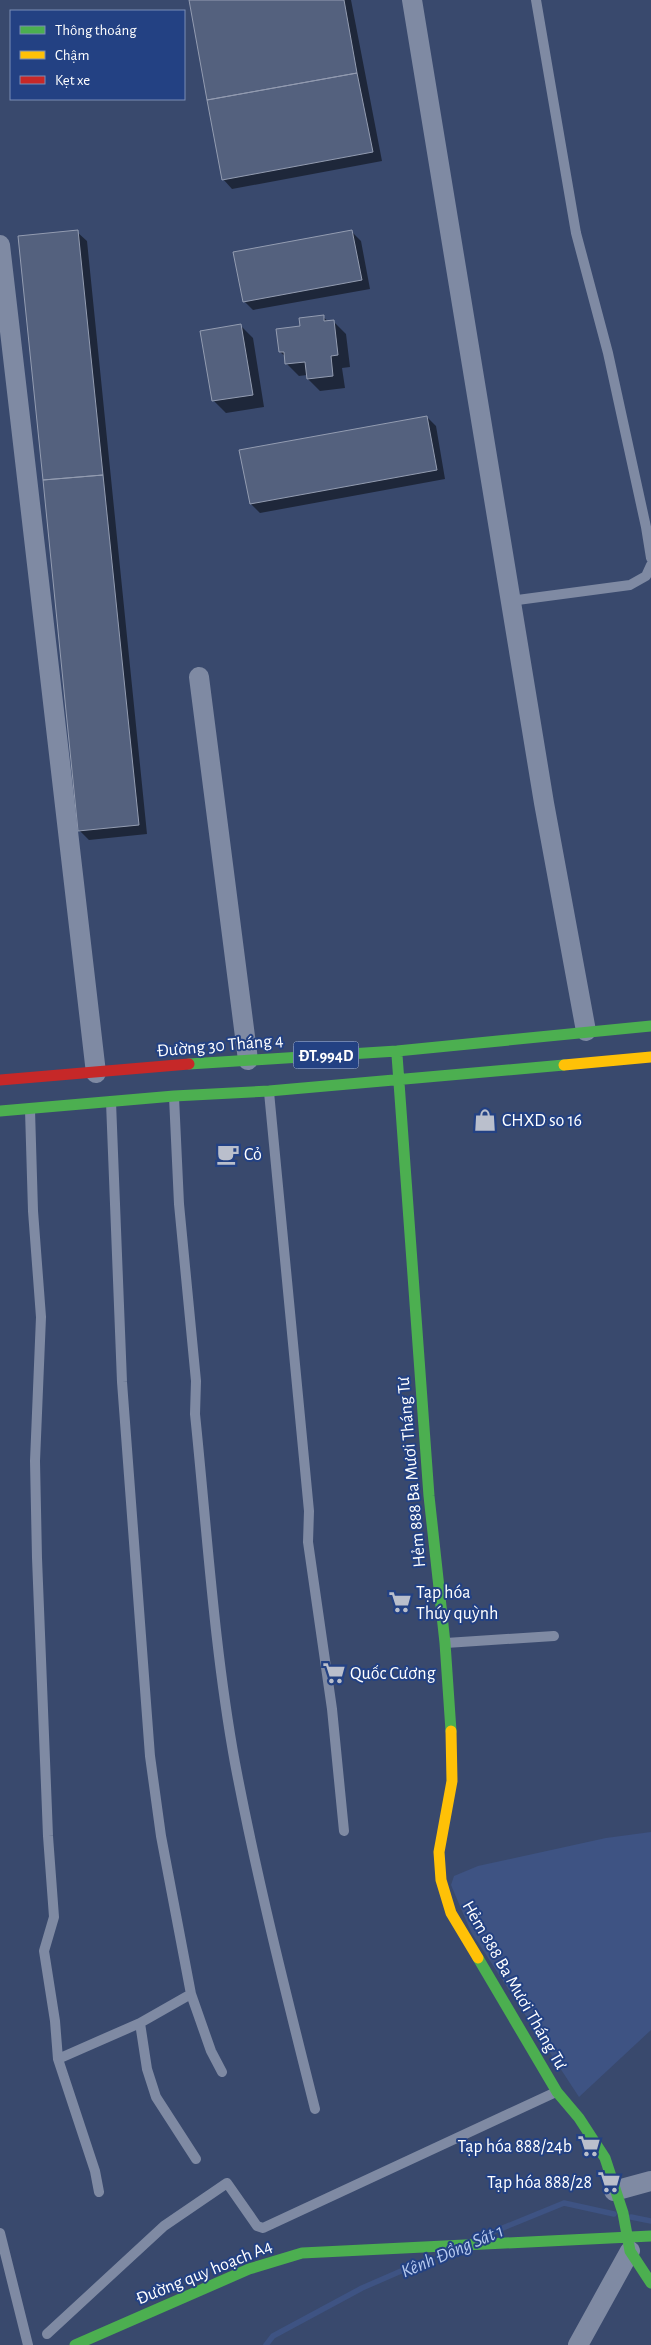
<svg xmlns="http://www.w3.org/2000/svg" width="651" height="2345" font-family="'Alegreya Sans',sans-serif">
<style>
.water{fill:#3e5383}
.shadow{fill:#0007}
.lines{fill:none;stroke-linecap:round;stroke-linejoin:round}
.stream{stroke:#3e5383;stroke-width:5.5}
.building{fill:#54617e;stroke:#939cb1}
.lane{stroke:#7f8aa3;stroke-width:10}
.street{stroke:#7f8aa3;stroke-width:20}
.fast{stroke:#4caf50;stroke-width:11}
.slow{stroke:#ffc107;stroke-width:11}
.jam{stroke:#c62828;stroke-width:11}
.labels{text-anchor:middle;stroke-width:4;stroke-linejoin:round;paint-order:stroke}
.shield{fill:#234183;stroke:#bdc6da;stroke-width:1}
.shield-label{font-size:16px;font-weight:bold;fill:#fff}
.street-label{font-size:18px;fill:#fff;stroke:#234183}
.poi-label{font-size:18px;fill:#fff;stroke:#234183;text-anchor:start}
.water-label{font-size:19px;font-style:italic;fill:#b6c9ef;stroke:#234183}
</style>
<rect width="100%" height="100%" fill="#39496d"/>
<path class="water" d="M651,1832v198l-72,67 -108,-165 -20,-47 3,-9 24,-10 128,-28z"/>
<path class="shadow" d="M190,0h161l31,161 -150,28 -9,-10z
M77,232l10,9 60,593 -58,6 -10,-10z
M352,232l9,9 9,48 -117,21 -9,-9z
M323,317l6,5h5l12,12 4,33 -8,1 3,20 -25,3 -12,-12 -1,-4 -8,1 -12,-12 -1,-7 -6,-5 21,-25z
M241,326l12,12 11,69 -38,6 -12,-12z
M427,417l9,9 9,53 -185,34 -9,-9z"/>
<g class="lines">
<path class="stream" d="M631,2217l20,4
M493,2232l71,-29 50,11
M266,2345l7,-9 89,-48 69,-30"/>
</g>
<path class="building" d="M189,0h155l13,73 -150,27z
M357,73l16,79 -151,28 -15,-80z
M78,230l25,245 -60,5 -25,-244z
M352,230l10,50 -119,22 -10,-50z
M324,315v6l10,-1 4,35 -7,1 2,20 -26,3 -2,-17 -20,2 -1,-12h-5l-3,-23 24,-3 -1,-8z
M241,324l12,71 -41,6 -12,-70z
M427,416l10,54 -187,34 -11,-54z
M103,475l36,350 -61,6 -35,-351z"/>
<g class="lines">
<path class="lane" d="M536,0l40,233 32,120 38,174 5,31
M510,601l120,-16 16,-9 5,-11
M269,1092l40,419 -1,31 24,167 12,122
M174,1097l5,107 17,177 -1,33c12,116 19,234 40,349 22,116 51,231 80,346
M111,1102l11,280 28,374 11,80 30,158 20,57 11,21
M30,1110l3,101 8,106 -6,144 2,97 11,278 6,81 -10,34 11,70 3,38 37,112 4,21
M446,1643l108,-7
M140,2023l7,46 9,28 40,62
M58,2059l82,-36 51,-29
M0,2233l28,112
M47,2334l117,-108 63,-43 30,43 6,2 293,-136"/>
<path class="street" d="M412,0l132,803 42,228
M0,245l96,828
M199,677l49,383
M614,2191l37,-10
M578,2345l52,-94"/>
<path class="fast" d="M397,1055l32,441 16,147 6,88
M189,1064l208,-13 254,-25
M0,1111l174,-15 95,-5 295,-26
M478,1958l79,134 22,26 26,40 18,55 7,38 21,32
M75,2345l174,-76 53,-16 349,-17"/>
<path class="slow" d="M564,1065l87,-8
M451,1731l1,50 -13,71 2,28 10,33 27,45"/>
<path class="jam" d="M0,1080l189,-16"/>
</g>
<defs>
<symbol id="shop-bare" viewBox="-9 -9 18 18"><path d="M-5-2.5h2.3a2.7 3.5 0 0 1 5.4 0H5L5.5 6h-11ZM-1.5-2.5h3a1.5 2.3 0 0 0-3 0Z" fill="#babfcc" stroke="#234183" stroke-width="2.5" paint-order="stroke"/></symbol>
<symbol id="cafe-bare" viewBox="-9 -9 18 18"><path d="M-5.5-4.5H6V0H3Q3 3.5 0 3.5H-2.5Q-5.5 3.5-5.5 0ZM3-3.2v2h1.7v-2ZM-6 4.5H4V6H-6Z" fill="#babfcc" stroke="#234183" stroke-width="2.5" paint-order="stroke"/></symbol>
<symbol id="supermarket-bare" viewBox="-9 -9 18 18"><path d="M-6-5.5h2.5l.6 2H6L4.5 2H-2.5L-4.4-4H-6ZM-1.5 3.2a1.3 1.3 0 1 0 .1 0ZM3 3.2a1.3 1.3 0 1 0 .1 0Z" fill="#babfcc" stroke="#234183" stroke-width="2.5" paint-order="stroke"/></symbol>
</defs>
<g fill-rule="evenodd">
<use href="#shop-bare" x="469" y="1104" width="32" height="32"/>
<use href="#cafe-bare" x="212" y="1138" width="32" height="32"/>
<use href="#supermarket-bare" x="384" y="1586" width="32" height="32"/>
<use href="#supermarket-bare" x="318" y="1657" width="32" height="32"/>
<use href="#supermarket-bare" x="573" y="2130" width="32" height="32"/>
<use href="#supermarket-bare" x="593" y="2166" width="32" height="32"/>
</g>
<g class="labels">
<rect class="shield" x="293.5" y="1041.5" width="65" height="27" rx="4"/>
<g class="shield-label">
<text x="326" y="1061">ĐT.994D</text>
</g>
<g class="street-label">
<text transform="translate(220 1045) rotate(-5)" y="6">Đường 30 Tháng 4</text>
<text transform="translate(411 1472) rotate(-95)" y="6">Hẻm 888 Ba Mươi Tháng Tư</text>
<text transform="translate(515 1985) rotate(60)" y="6">Hẻm 888 Ba Mươi Tháng Tư</text>
<text transform="translate(204 2272) rotate(-22)" y="6">Đường quy hoạch A4</text>
</g>
<g class="poi-label">
<text x="502" y="1126">CHXD so 16</text>
<text x="244" y="1160">Cỏ</text>
<text x="416" y="1598">Tạp hóa<tspan x="416" dy="21">Thúy quỳnh</tspan></text>
<text x="350" y="1679">Quốc Cương</text>
<text x="572" y="2152" text-anchor="end">Tạp hóa 888/24b</text>
<text x="592" y="2188" text-anchor="end">Tạp hóa 888/28</text>
</g>
<g class="water-label">
<text transform="translate(452 2250) rotate(-23)" y="7">Kênh Đồng Sát 1</text>
</g>
</g>
<rect x="10" y="10" width="175" height="90" fill="#234183" stroke="#7b8db5"/>
<rect x="20" y="26" width="25" height="8" fill="#4caf50" stroke="#7b8db5"/>
<text x="55" y="35" font-size="15" fill="#ffffff">Thông thoáng</text>
<rect x="20" y="51" width="25" height="8" fill="#ffc107" stroke="#7b8db5"/>
<text x="55" y="60" font-size="15" fill="#ffffff">Chậm</text>
<rect x="20" y="76" width="25" height="8" fill="#c62828" stroke="#7b8db5"/>
<text x="55" y="85" font-size="15" fill="#ffffff">Kẹt xe</text>
</svg>
